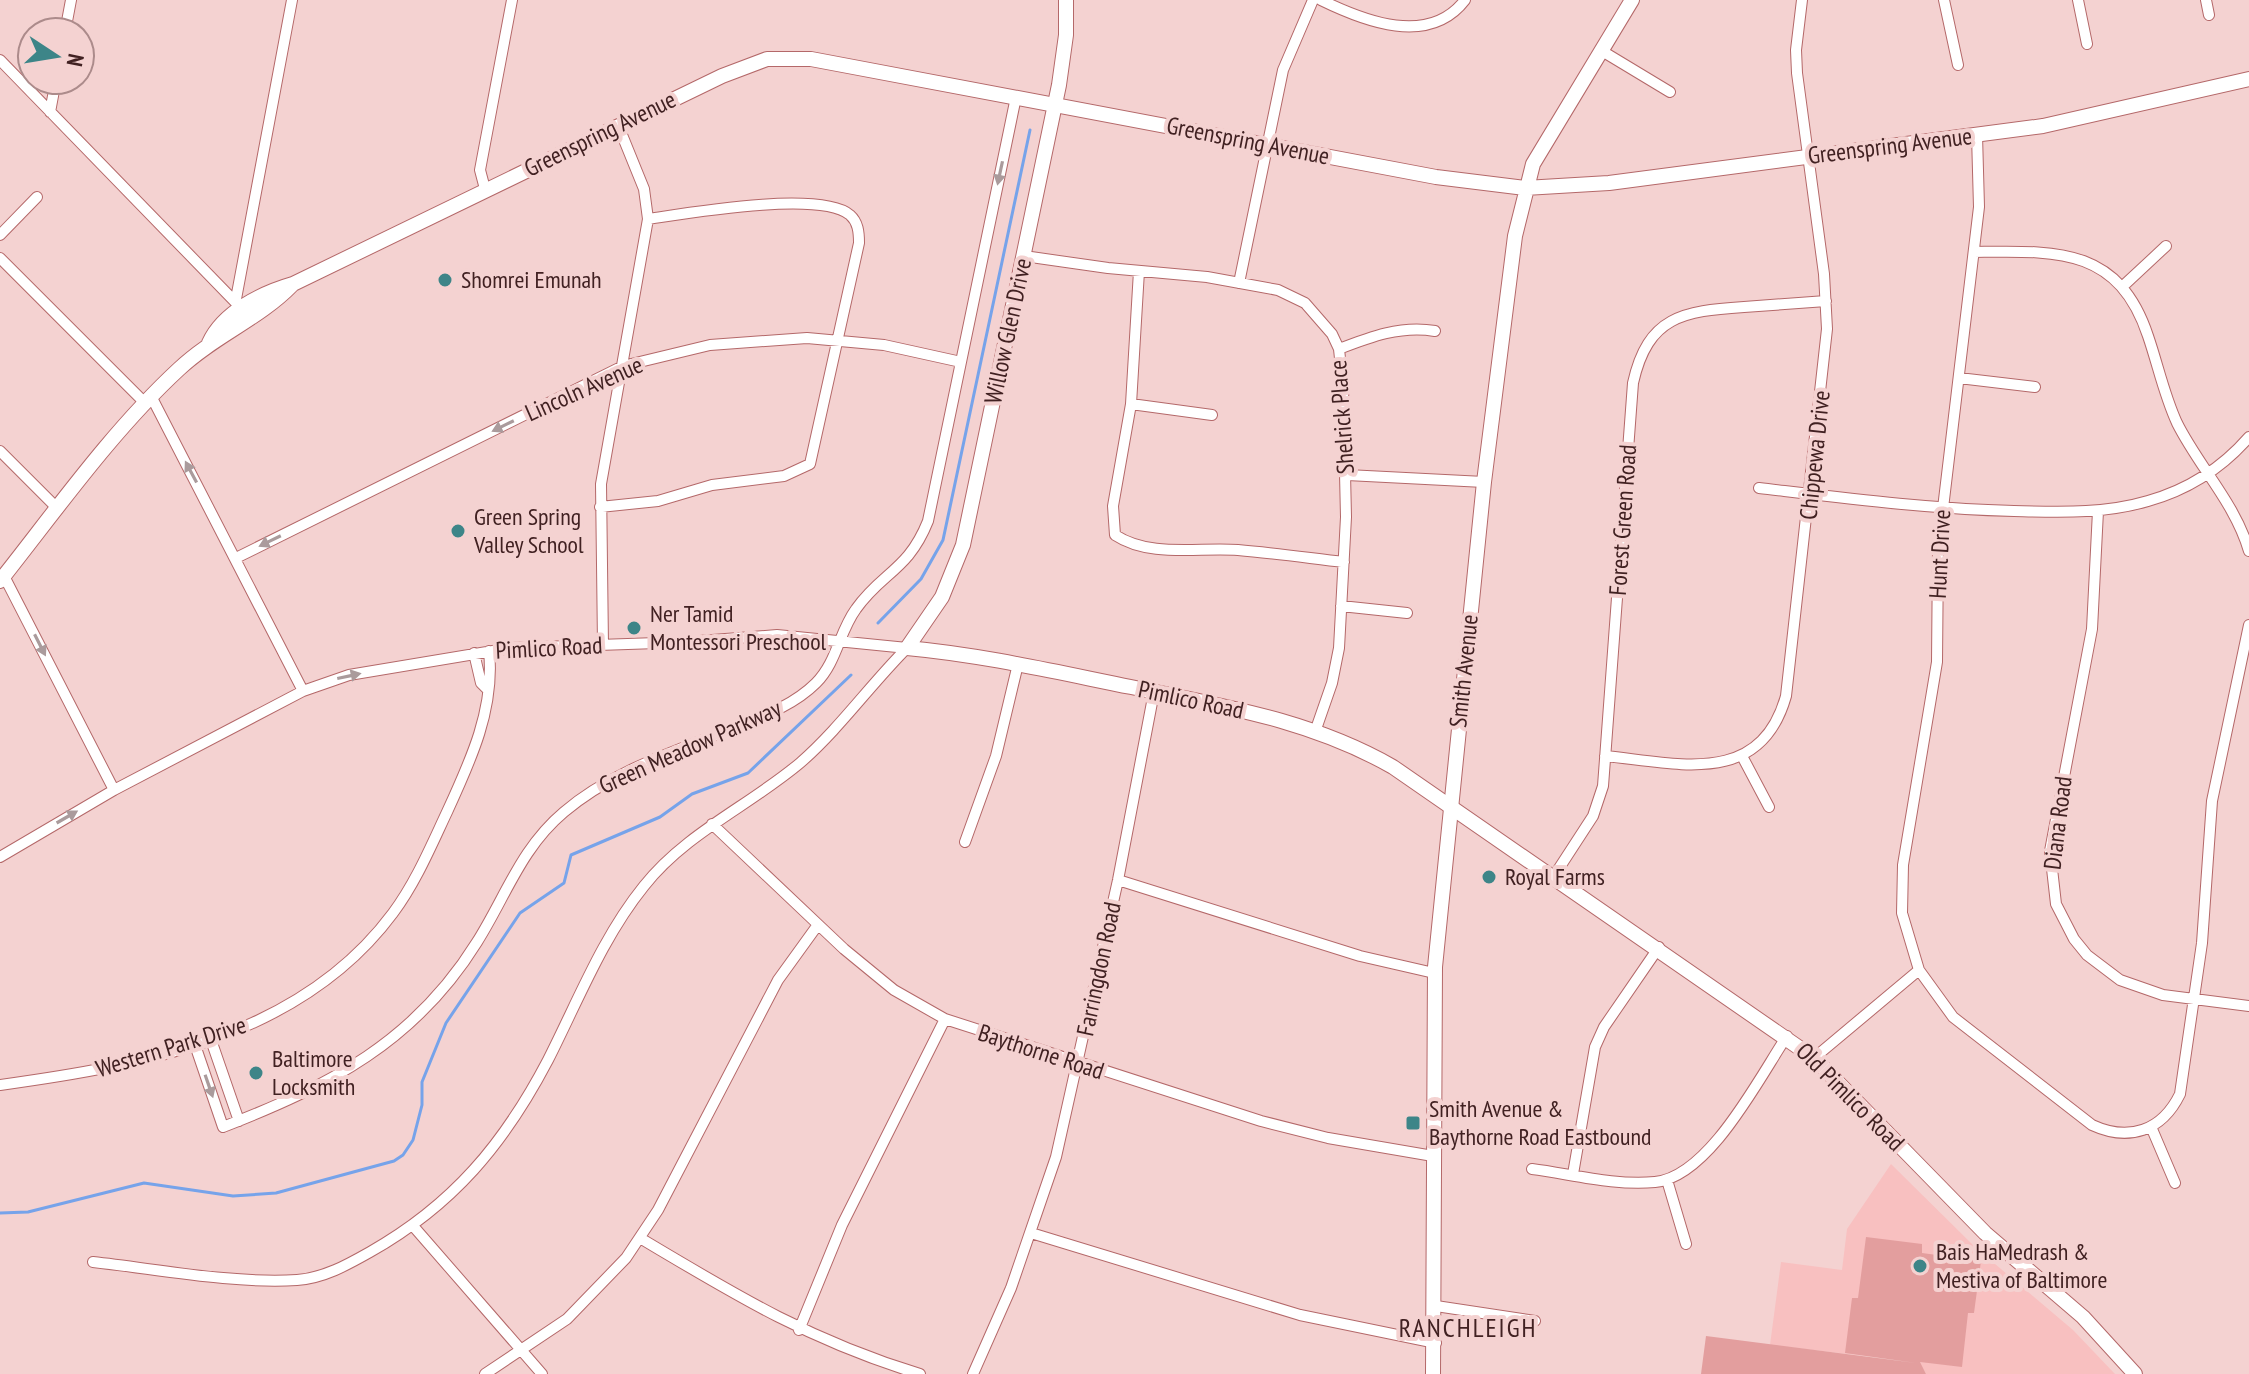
<svg xmlns="http://www.w3.org/2000/svg" width="2249" height="1374" font-family="'PT Sans Narrow',sans-serif">
<style>
.built{fill:#f8c0c0}
.green{fill:#e39e9e}
.lines{fill:none;stroke-linecap:round;stroke-linejoin:round}
.stream{stroke:#76a3ea;stroke-width:3}
.minor-casing{stroke:#b46869;stroke-width:12}
.tertiary-casing{stroke:#b46869;stroke-width:16}
.secondary-casing{stroke:#b46869;stroke-width:16}
.minor{stroke:#fff;stroke-width:10}
.tertiary{stroke:#fff;stroke-width:14}
.secondary{stroke:#fff;stroke-width:14}
.oneway{fill:#aa9b9c}
.poi-dot{fill:#3d8588;stroke:#f4d2d1;stroke-width:3}
.labels{text-anchor:middle;stroke-width:8;stroke-linejoin:round;paint-order:stroke}
.street-label{font-size:24px;fill:#412122;stroke:#f4d2d1}
.poi-label{font-size:24px;fill:#412122;stroke:#f4d2d1;text-anchor:start}
.neighbourhood-label{font-size:26px;letter-spacing:2px;fill:#412122;stroke:#f4d2d1}
</style>
<rect width="100%" height="100%" fill="#f4d2d1"/>
<path class="built" d="M1891,1164l84,83 98,83 42,44h-189l-7,-12 -149,-17 11,-83 61,8 5,-41z"/>
<path class="green" d="M1866,1237l56,7v9l59,8 -7,52h-6l-6,54 -42,-5 6,12h-225l5,-38 210,27 -71,-10 7,-55h6z"/>
<g class="lines">
<path class="stream" d="M878,623l43,-44 22,-39 87,-410
M0,1213l28,-1 116,-29 89,13 43,-3 118,-32 9,-6 10,-15 9,-35v-23l24,-59 74,-110 44,-30 7,-28 89,-38 32,-23 56,-21 103,-98"/>
<defs>
<path id="minor" d="M1321,0c43,21 108,47 144,0
M1944,0l14,65
M2078,0l9,44
M2206,0l3,15
M65,32l6,-32
M1602,51l68,41
M0,60l244,251
M50,112l6,-32
M1977,135l2,72 -41,343 -1,112 -34,203 -1,48 17,57 34,47 139,108c37,17 70,6 88,-31l22,-151 10,-142 37,-176
M485,189l-5,-19 32,-170
M0,235l37,-38
M1974,252c81,-1 144,-6 174,84 10,29 16,59 29,87 22,44 58,80 72,128
M1024,256l84,12 99,9 71,13 27,13 27,31 7,15 4,37 3,131 -7,131 -7,35 -16,46
M0,258l145,145
M1139,271l-8,133 -18,102 2,29c35,23 83,12 123,15 35,3 71,8 106,12
M1239,283l44,-213 30,-70
M2122,287l44,-41
M236,299l56,-299
M1339,349c31,-12 62,-24 96,-18
M1959,378l76,9
M151,396l152,295
M1131,404l81,11
M0,451l58,58
M1347,475l137,7
M1759,488c85,10 170,21 255,23 46,1 90,3 134,-10 39,-11 74,-33 101,-64
M600,507l58,-6 54,-16 72,-9 26,-12 49,-221c0,-11 -1,-21 -9,-28 -30,-25 -162,-2 -202,4
M2098,511l-6,118 -42,222 6,53 18,35 13,16 33,25 43,15 86,11
M236,558l387,-192 87,-21 97,-7 77,7 77,17
M4,576l110,214
M1341,606l66,7
M603,645l-2,-161 47,-265 -4,-30 -26,-64
M474,653l7,30 6,6
M1605,756c72,7 155,32 181,-60l41,-367 -3,-55 -27,-201 -1,-23 6,-50
M1742,756l27,51
M712,824l132,125 50,41 51,29 316,102 67,17 105,18
M965,842l31,-86 22,-92
M0,857l114,-67 189,-99 46,-16 162,-27 175,-6 91,-7 130,13
M1554,876l39,-60 10,-30 30,-403c15,-67 50,-72 111,-76 28,-2 55,-4 82,-6
M1118,880l242,76 74,17
M211,1040l28,81
M195,1045l28,82c106,-41 192,-85 254,-185 29,-46 44,-94 87,-130 48,-41 110,-60 167,-83 30,-12 62,-23 85,-46 21,-21 23,-51 40,-74 26,-37 52,-38 72,-88l88,-424
M1814,1058l105,-88
M0,1085c144,-20 301,-48 393,-172 23,-31 38,-67 54,-101 24,-52 48,-104 42,-161
M2152,1129l23,54
M1532,1169c39,5 83,17 123,13 54,-5 104,-104 132,-146
M1573,1174l22,-127 9,-20 55,-80
M1667,1180l19,64
M414,1227l128,147
M1031,1233l269,82 136,28
M640,1238c97,58 171,103 280,136
M93,1262c64,7 140,22 204,18 27,-2 50,-15 73,-28 83,-47 134,-108 178,-192 30,-59 54,-122 96,-174 42,-53 105,-80 156,-123 40,-35 70,-78 107,-115
M1436,1306l99,15
M799,1330l43,-105 103,-206
M485,1374l82,-55 59,-61 32,-48 120,-230 39,-54
M973,1374l38,-86 45,-131 62,-277 36,-188"/>
<path id="tertiary" d="M1066,0v35l-7,50 -96,460 -21,52 -35,51c76,7 149,24 224,39 91,19 180,33 262,80l421,291 171,175 98,84 52,57"/>
<path id="secondary" d="M209,343c14,-31 53,-50 84,-59l429,-208 45,-17h44l625,118 89,11 84,-5 434,-57 206,-47
M0,581c57,-72 112,-150 179,-212 35,-33 80,-50 113,-84
M1433,1374l2,-407 49,-485 31,-246 18,-72 99,-164"/>
</defs>
<use href="#minor" class="minor-casing"/>
<use href="#tertiary" class="tertiary-casing"/>
<use href="#secondary" class="secondary-casing"/>
<use href="#minor" class="minor"/>
<use href="#tertiary" class="tertiary"/>
<use href="#secondary" class="secondary"/>
</g>
<defs><path id="oneway-solid" d="M-6-.8H1V-3.2L6.5 0L1 3.2V.8H-6Z" transform="scale(2)"/></defs>
<g class="oneway">
<use href="#oneway-solid" transform="translate(1000 173) rotate(102)"/>
<use href="#oneway-solid" transform="translate(503 426) rotate(154)"/>
<use href="#oneway-solid" transform="translate(191 472) rotate(-118)"/>
<use href="#oneway-solid" transform="translate(270 541) rotate(154)"/>
<use href="#oneway-solid" transform="translate(40 645) rotate(63)"/>
<use href="#oneway-solid" transform="translate(349 676) rotate(-12)"/>
<use href="#oneway-solid" transform="translate(67 817) rotate(-30)"/>
<use href="#oneway-solid" transform="translate(209 1086) rotate(71)"/>
</g>
<g class="poi-dot">
<circle cx="445" cy="280" r="8"/>
<circle cx="458" cy="531" r="8"/>
<circle cx="634" cy="628" r="8"/>
<circle cx="1489" cy="877" r="8"/>
<circle cx="256" cy="1073" r="8"/>
<rect x="1405" y="1115" width="16" height="16" rx="4"/>
<circle cx="1920" cy="1266" r="8"/>
</g>
<g class="labels">
<g class="street-label">
<text transform="translate(600 134) rotate(-26)" y="8">Greenspring Avenue</text>
<text transform="translate(1248 141) rotate(11)" y="8">Greenspring Avenue</text>
<text transform="translate(1890 146) rotate(-7)" y="8">Greenspring Avenue</text>
<text transform="translate(1008 331) rotate(-78)" y="8">Willow Glen Drive</text>
<text transform="translate(584 389) rotate(-24)" y="8">Lincoln Avenue</text>
<text transform="translate(1342 417) rotate(-94)" y="8">Shelrick Place</text>
<text transform="translate(1815 455) rotate(-84)" y="8">Chippewa Drive</text>
<text transform="translate(1623 520) rotate(-86)" y="8">Forest Green Road</text>
<text transform="translate(1940 554) rotate(-87)" y="8">Hunt Drive</text>
<text transform="translate(549 648) rotate(-3)" y="8">Pimlico Road</text>
<text transform="translate(1464 671) rotate(-84)" y="8">Smith Avenue</text>
<text transform="translate(1191 700) rotate(12)" y="8">Pimlico Road</text>
<text transform="translate(690 747) rotate(-24)" y="8">Green Meadow Parkway</text>
<text transform="translate(2058 823) rotate(-83)" y="8">Diana Road</text>
<text transform="translate(1099 969) rotate(-78)" y="8">Farringdon Road</text>
<text transform="translate(171 1047) rotate(-17)" y="8">Western Park Drive</text>
<text transform="translate(1041 1052) rotate(18)" y="8">Baythorne Road</text>
<text transform="translate(1850 1097) rotate(45)" y="8">Old Pimlico Road</text>
</g>
<g class="poi-label">
<text x="461" y="288">Shomrei Emunah</text>
<text x="474" y="525">Green Spring<tspan x="474" dy="28">Valley School</tspan></text>
<text x="650" y="622">Ner Tamid<tspan x="650" dy="28">Montessori Preschool</tspan></text>
<text x="1505" y="885">Royal Farms</text>
<text x="272" y="1067">Baltimore<tspan x="272" dy="28">Locksmith</tspan></text>
<text x="1429" y="1117">Smith Avenue &amp;<tspan x="1429" dy="28">Baythorne Road Eastbound</tspan></text>
<text x="1936" y="1260">Bais HaMedrash &amp;<tspan x="1936" dy="28">Mestiva of Baltimore</tspan></text>
</g>
<g class="neighbourhood-label">
<text x="1468" y="1337">RANCHLEIGH</text>
</g>
</g>
<g transform="translate(56 56) rotate(102)"><circle r="38" fill="#f4d2d1" stroke="#ac8b8b" stroke-width="2"/>
<path d="M0-6L14 30L0 20L-14 30Z" fill="#3d8588"/>
<text y="-12" font-size="22" font-weight="bold" text-anchor="middle" fill="#412122">N</text>
</g>
</svg>
